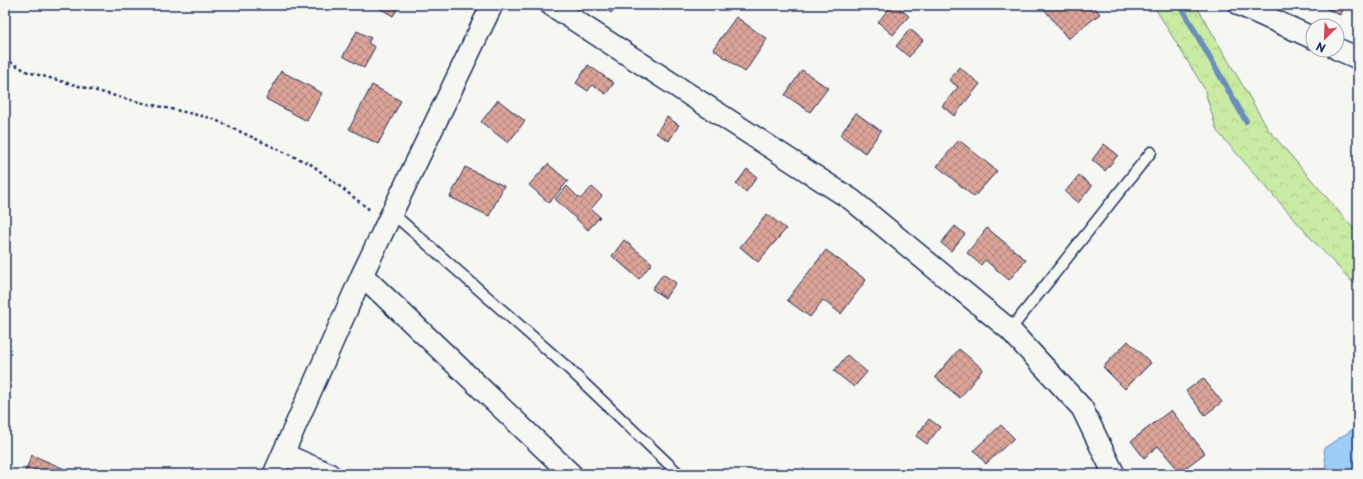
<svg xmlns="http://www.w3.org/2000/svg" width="1363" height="479" font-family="'Playpen Sans',sans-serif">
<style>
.forest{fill:url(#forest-crowns);stroke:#728d80}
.water{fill:#9ecdf9;stroke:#6a8ebb}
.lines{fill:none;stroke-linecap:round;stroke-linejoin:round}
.stream{stroke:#6a8ebb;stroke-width:6}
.building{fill:url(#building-cross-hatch);stroke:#1b2f5e}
.lane-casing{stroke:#1b2f5e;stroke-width:13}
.street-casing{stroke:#1b2f5e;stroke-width:24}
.path{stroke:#1b2f5e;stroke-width:2.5;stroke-dasharray:3 3;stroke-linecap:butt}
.lane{stroke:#f6f6f2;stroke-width:10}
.street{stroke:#f6f6f2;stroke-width:21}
</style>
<defs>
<pattern id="forest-crowns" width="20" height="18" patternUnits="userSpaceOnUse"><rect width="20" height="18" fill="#caeba3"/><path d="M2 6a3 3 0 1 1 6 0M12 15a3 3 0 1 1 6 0" fill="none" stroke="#adca8f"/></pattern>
<pattern id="building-cross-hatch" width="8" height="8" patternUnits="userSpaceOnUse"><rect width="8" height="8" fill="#dda498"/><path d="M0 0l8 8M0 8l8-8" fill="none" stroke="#b2867f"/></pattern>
</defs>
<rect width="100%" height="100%" fill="#f6f6f2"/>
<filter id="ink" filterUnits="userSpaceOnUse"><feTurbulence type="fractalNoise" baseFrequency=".025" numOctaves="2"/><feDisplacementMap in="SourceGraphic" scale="8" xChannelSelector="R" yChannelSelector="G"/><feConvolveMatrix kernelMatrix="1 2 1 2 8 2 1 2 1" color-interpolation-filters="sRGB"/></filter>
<g filter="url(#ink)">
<path class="forest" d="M1153,5h43l72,124 90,105v54l-41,-43 -100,-114 -13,-43z"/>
<path class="water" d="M1358,426v48h-29l-3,-5 -2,-21z"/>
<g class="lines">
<path class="stream" d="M1180,5l66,116"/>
</g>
<path class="building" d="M374,5h26l-7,11z
M600,5h16l-5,8z
M892,5h4l13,11 -16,19 -15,-13z
M1041,5h52l7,9 -32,25z
M1318,5h26l-4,10z
M736,17l31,22 -22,33 -32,-23z
M910,29l13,11 -14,17 -13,-11z
M357,31l14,7 -3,5 7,4 -11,21 -21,-12z
M588,65l26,18 -8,11 -14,-9 -4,6 -12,-8z
M959,67l21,17 -26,32 -12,-10 16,-19 -9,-7z
M802,70l26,18 -18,24 -25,-17z
M281,71l41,22 -15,28 -41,-22z
M372,85l29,16 -23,43 -29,-15z
M498,100l27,21 -17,22 -27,-21z
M856,113l25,18 -16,22 -25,-18z
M667,117l12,8 -10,16 -13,-8z
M959,140l38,31 -23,26 -37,-31z
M1104,144l14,11 -13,16 -13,-11z
M548,164l20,17 -19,22 -20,-18z
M465,167l39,19 -15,30 -39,-19z
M747,169l10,8 -11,15 -10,-8z
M1079,175l13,11 -14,17 -13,-11z
M567,186l13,13 12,-12 10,9 -11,13 9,8 -12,13 -33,-31z
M767,214l19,15 -28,33 -18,-15z
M955,226l10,8 -14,17 -10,-8z
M987,228l39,32 -17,20 -24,-20 -4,5 -14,-12z
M624,240l28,23 -13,16 -27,-23z
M826,250l40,30 -25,34 -18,-14 -13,17 -23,-17z
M663,274l13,9 -11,15 -13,-9z
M1128,341l23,22 -26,26 -22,-22z
M959,349l24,20 -23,29 -25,-21z
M847,355l20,17 -13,15 -20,-16z
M1203,378l19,24 -17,13 -19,-24z
M1171,410l34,43 -25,19 -22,-26 -14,12 -13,-17z
M929,419l11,8 -13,17 -11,-8z
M1001,425l13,13 -28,26 -12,-14z
M32,455l35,15 -1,4h-42z"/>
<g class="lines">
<defs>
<path id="lane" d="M392,213l176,155 111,106
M1010,330l141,-178"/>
<path id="street" d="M551,5l301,195 158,130 72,78 32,66
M1240,5l73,33
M1337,49l21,9
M362,275l209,199
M283,454l46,20
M274,474l88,-199 130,-270"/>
</defs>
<use href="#lane" class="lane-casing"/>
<use href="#street" class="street-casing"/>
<path class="path" d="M5,59l23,13 98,27 85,19 101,47 58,45"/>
<use href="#lane" class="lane"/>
<use href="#street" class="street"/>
</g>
</g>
<rect width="1363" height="479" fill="none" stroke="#f6f6f2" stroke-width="20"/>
<rect x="10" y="10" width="1343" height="459" fill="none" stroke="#1b2f5e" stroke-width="1.5" filter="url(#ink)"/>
<g transform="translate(1325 38) rotate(204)"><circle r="19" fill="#f6f6f2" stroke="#9ea6b7"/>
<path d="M0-3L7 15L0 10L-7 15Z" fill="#d1495b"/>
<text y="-6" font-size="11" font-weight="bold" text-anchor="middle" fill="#1b2f5e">N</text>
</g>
</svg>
